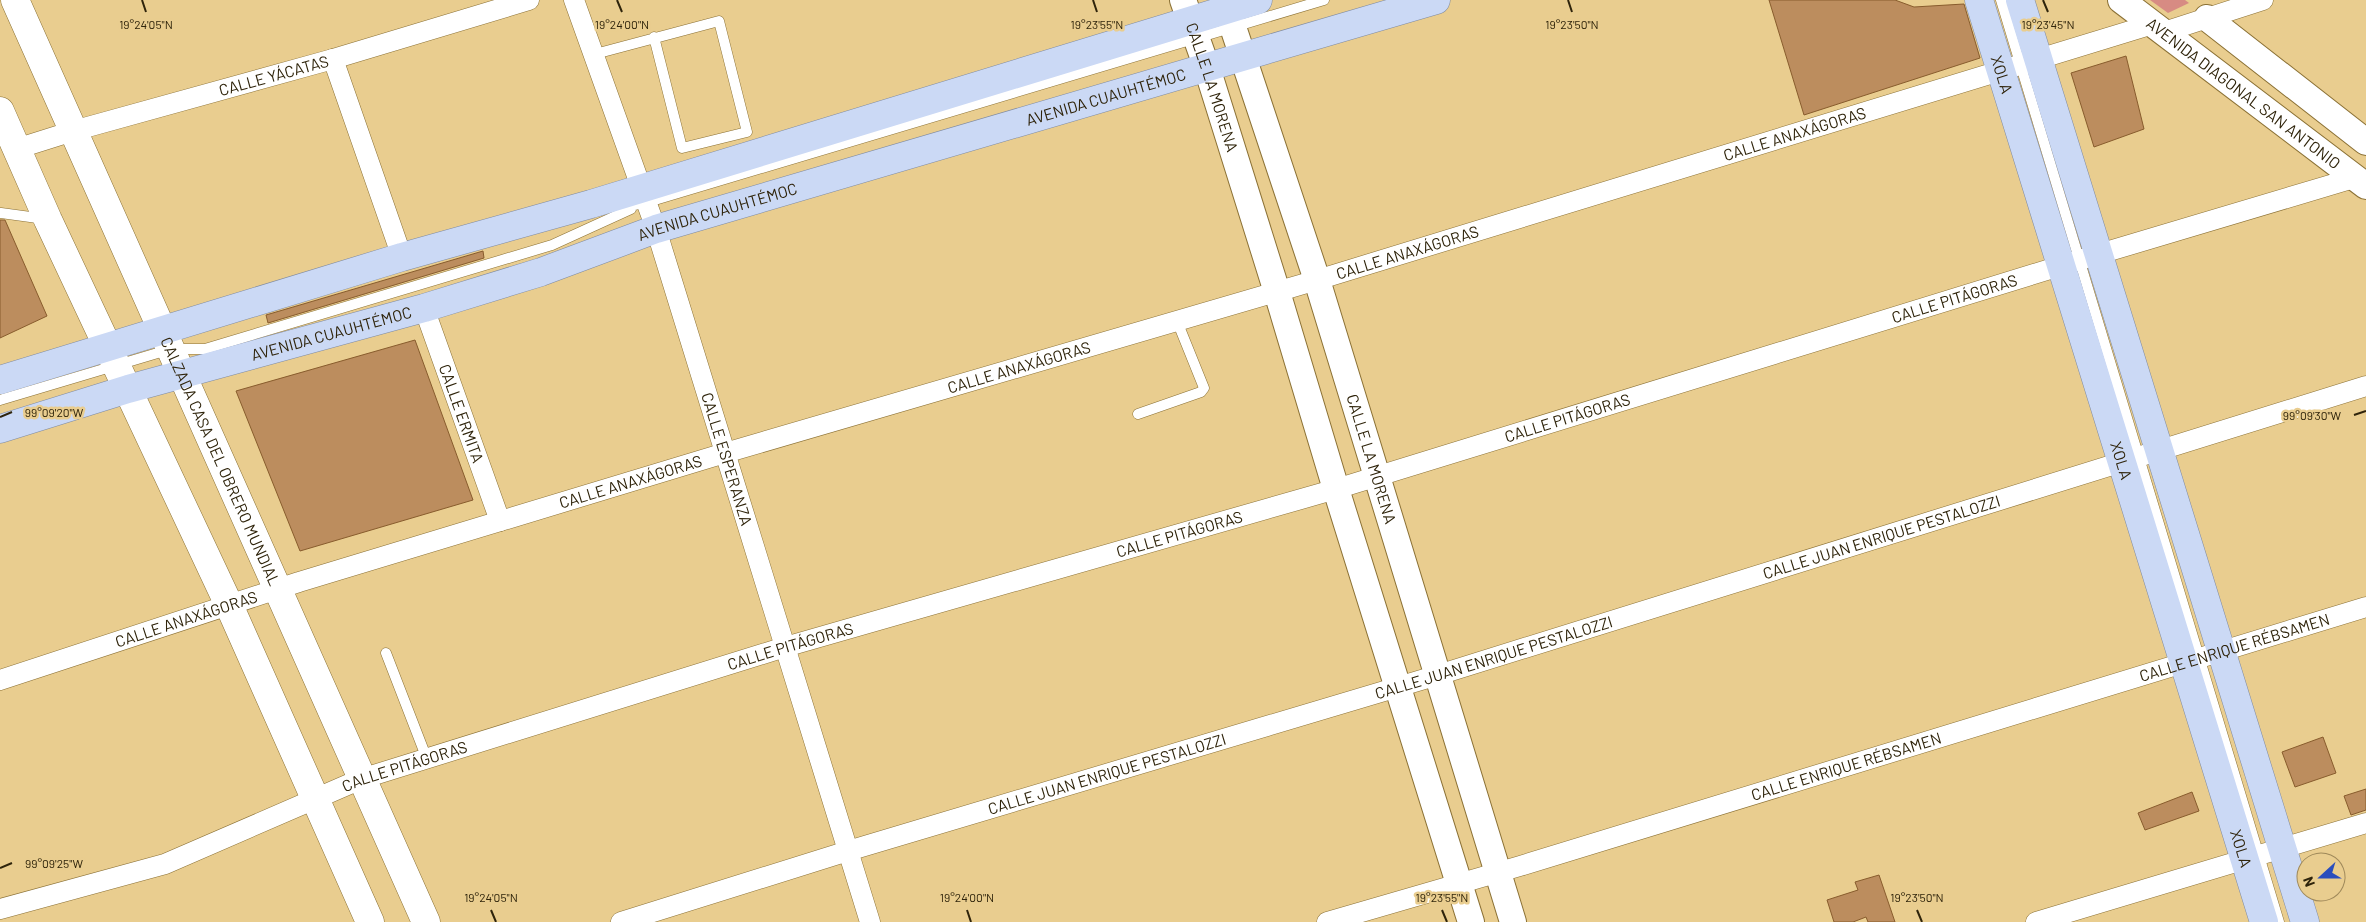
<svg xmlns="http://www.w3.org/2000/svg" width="2366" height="922" font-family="Barlow,sans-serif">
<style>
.green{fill:#d78b83}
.building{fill:#bc8d5e;stroke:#885c2d}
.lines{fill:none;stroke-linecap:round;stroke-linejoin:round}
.service-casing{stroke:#8b7135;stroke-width:11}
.minor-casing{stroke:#8b7135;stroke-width:21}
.tertiary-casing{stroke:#8b7135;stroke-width:28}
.secondary-casing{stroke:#8b7135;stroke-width:29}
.primary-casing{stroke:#7e899f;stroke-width:29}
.service{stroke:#fff;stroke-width:10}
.minor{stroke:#fff;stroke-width:20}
.tertiary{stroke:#fff;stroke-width:26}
.secondary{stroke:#fff;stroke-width:28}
.primary{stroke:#cbd9f5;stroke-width:28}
.ticks{fill:none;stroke:#2f240b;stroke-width:2}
.labels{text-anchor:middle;stroke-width:5;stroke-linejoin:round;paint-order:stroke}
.street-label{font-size:16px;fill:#2f240b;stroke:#e9cd8f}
.ticks-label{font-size:12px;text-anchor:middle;fill:#2f240b;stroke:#e9cd8f;stroke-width:5;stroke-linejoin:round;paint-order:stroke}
</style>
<rect width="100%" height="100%" fill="#e9cd8f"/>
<path class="green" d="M2150,0h35l4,3 -21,10z"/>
<path class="building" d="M1769,0h126l19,7 50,-3 16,54 -176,57z
M2126,56l18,73 -50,18 -23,-74z
M0,220h5l42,96 -47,22z
M483,251l1,7 -216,65 -2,-8z
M415,340l58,160 -173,51 -64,-160z
M2323,737l13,36 -41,14 -13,-35z
M2366,789v21l-15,5 -7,-19z
M2192,792l7,19 -54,19 -7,-17z
M1879,875l16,47h-27l-2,-5 -13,5h-19l-7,-22 31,-10 -3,-8z"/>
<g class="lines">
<defs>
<path id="service" d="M2001,0l278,922
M595,54l124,-33 28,111 -65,16 -28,-111
M622,208l26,-6 676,-202
M1,213l44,6
M0,400l171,-51h34l347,-104 79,-36
M1138,414l63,-22 3,-4 -27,-67
M386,653l41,106"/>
<g id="minor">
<path id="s1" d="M574,0l82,229 214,693"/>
<path d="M2164,32l99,-32"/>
<path d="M333,59l69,198"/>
<path id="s2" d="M16,149l57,-18 260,-72 196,-59"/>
<path id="s3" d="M424,308l76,213"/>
<path id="s4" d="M0,680l299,-98 426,-129 592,-173 836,-256"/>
<path id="s5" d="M0,909l165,-45 196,-85 424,-132 551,-158 763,-235 255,-76"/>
<path id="s6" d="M621,922l227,-71 590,-176 928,-289"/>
<path id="s7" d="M1327,922l193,-56 846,-259"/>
<path d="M2036,922l330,-99"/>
</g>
<g id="tertiary">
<path id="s8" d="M1183,0l24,68 70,224 59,197 135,433"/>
<path id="s9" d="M1224,0l93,280 196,642"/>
<path id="s10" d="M2121,0l245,186"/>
<path d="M2207,18l159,124"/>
</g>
<g id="secondary">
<path id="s11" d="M15,0l411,922"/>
<path d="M0,111l48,109 181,385 141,317"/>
</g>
<g id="primary">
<path id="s12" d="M1979,0l285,922"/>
<path d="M2020,0l285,922"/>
<path d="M0,380l402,-123 189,-53 667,-204"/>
<path id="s13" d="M0,429l128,-40 296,-81 117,-36 115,-43 780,-229"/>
</g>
</defs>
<use href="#service" class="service-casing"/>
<use href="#minor" class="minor-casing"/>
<use href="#tertiary" class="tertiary-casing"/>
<use href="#secondary" class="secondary-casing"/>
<use href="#primary" class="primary-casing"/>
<use href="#service" class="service"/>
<use href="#minor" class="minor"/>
<use href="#tertiary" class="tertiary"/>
<use href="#secondary" class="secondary"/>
<use href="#primary" class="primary"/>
</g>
<path class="ticks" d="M142,0l4,12M617,0l5,12M1093,0l4,12M1568,0l4,12M2043,0l5,12M2354,415l12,-4M0,417l12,-5M0,868l12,-5M491,910l5,12M967,910l4,12M1442,910l5,12M1917,910l5,12"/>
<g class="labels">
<g class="street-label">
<text dy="6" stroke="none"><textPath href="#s12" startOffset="78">XOLA</textPath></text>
<text dy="6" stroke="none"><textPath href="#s2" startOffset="268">CALLE YÁCATAS</textPath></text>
<text dy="6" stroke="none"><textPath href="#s8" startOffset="92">CALLE LA MORENA</textPath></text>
<text dy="6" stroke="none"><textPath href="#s10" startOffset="154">AVENIDA DIAGONAL SAN ANTONIO</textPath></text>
<text dy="6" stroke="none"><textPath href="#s13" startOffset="1155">AVENIDA CUAUHTÉMOC</textPath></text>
<text dy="6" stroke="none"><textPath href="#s4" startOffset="1876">CALLE ANAXÁGORAS</textPath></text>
<text dy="6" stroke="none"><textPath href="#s13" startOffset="750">AVENIDA CUAUHTÉMOC</textPath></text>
<text dy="6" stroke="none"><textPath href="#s4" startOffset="1471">CALLE ANAXÁGORAS</textPath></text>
<text dy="6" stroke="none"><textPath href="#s5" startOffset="2049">CALLE PITÁGORAS</textPath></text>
<text dy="6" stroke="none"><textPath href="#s13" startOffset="345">AVENIDA CUAUHTÉMOC</textPath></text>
<text dy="6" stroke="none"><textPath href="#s4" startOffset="1066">CALLE ANAXÁGORAS</textPath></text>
<text dy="6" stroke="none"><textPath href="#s3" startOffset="112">CALLE ERMITA</textPath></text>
<text dy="6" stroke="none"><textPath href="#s5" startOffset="1644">CALLE PITÁGORAS</textPath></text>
<text dy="6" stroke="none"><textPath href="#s1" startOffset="484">CALLE ESPERANZA</textPath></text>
<text dy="6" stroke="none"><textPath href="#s9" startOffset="482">CALLE LA MORENA</textPath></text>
<text dy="6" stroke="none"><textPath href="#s11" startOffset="505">CALZADA CASA DEL OBRERO MUNDIAL</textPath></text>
<text dy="6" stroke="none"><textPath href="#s12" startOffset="482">XOLA</textPath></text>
<text dy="6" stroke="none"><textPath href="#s4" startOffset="661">CALLE ANAXÁGORAS</textPath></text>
<text dy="6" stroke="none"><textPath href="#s5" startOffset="1239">CALLE PITÁGORAS</textPath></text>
<text dy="6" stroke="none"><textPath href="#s6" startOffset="1318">CALLE JUAN ENRIQUE PESTALOZZI</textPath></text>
<text dy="6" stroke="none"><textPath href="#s4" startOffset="196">CALLE ANAXÁGORAS</textPath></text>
<text dy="6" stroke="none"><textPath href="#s5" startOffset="834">CALLE PITÁGORAS</textPath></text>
<text dy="6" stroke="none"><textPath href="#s7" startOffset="948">CALLE ENRIQUE RÉBSAMEN</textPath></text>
<text dy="6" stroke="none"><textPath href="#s6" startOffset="912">CALLE JUAN ENRIQUE PESTALOZZI</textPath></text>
<text dy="6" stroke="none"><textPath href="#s7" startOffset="542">CALLE ENRIQUE RÉBSAMEN</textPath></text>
<text dy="6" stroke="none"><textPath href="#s5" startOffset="430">CALLE PITÁGORAS</textPath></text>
<text dy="6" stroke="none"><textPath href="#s6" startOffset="508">CALLE JUAN ENRIQUE PESTALOZZI</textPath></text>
<text dy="6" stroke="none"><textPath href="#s12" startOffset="888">XOLA</textPath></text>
</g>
</g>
<g class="ticks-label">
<text x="146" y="29">19°24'05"N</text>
<text x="622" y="29">19°24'00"N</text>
<text x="1097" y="29">19°23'55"N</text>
<text x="1572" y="29">19°23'50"N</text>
<text x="2048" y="29">19°23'45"N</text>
<text x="54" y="417">99°09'20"W</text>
<text x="2312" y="420">99°09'30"W</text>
<text x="54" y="868">99°09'25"W</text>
<text x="491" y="902">19°24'05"N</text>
<text x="967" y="902">19°24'00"N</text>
<text x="1442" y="902">19°23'55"N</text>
<text x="1917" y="902">19°23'50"N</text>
</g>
<g transform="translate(2321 877) rotate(249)"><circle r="24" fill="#e9cd8f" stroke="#9f895a"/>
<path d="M0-4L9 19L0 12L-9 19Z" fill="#2a4ebd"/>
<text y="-8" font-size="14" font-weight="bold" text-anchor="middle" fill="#2f240b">N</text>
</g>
</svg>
